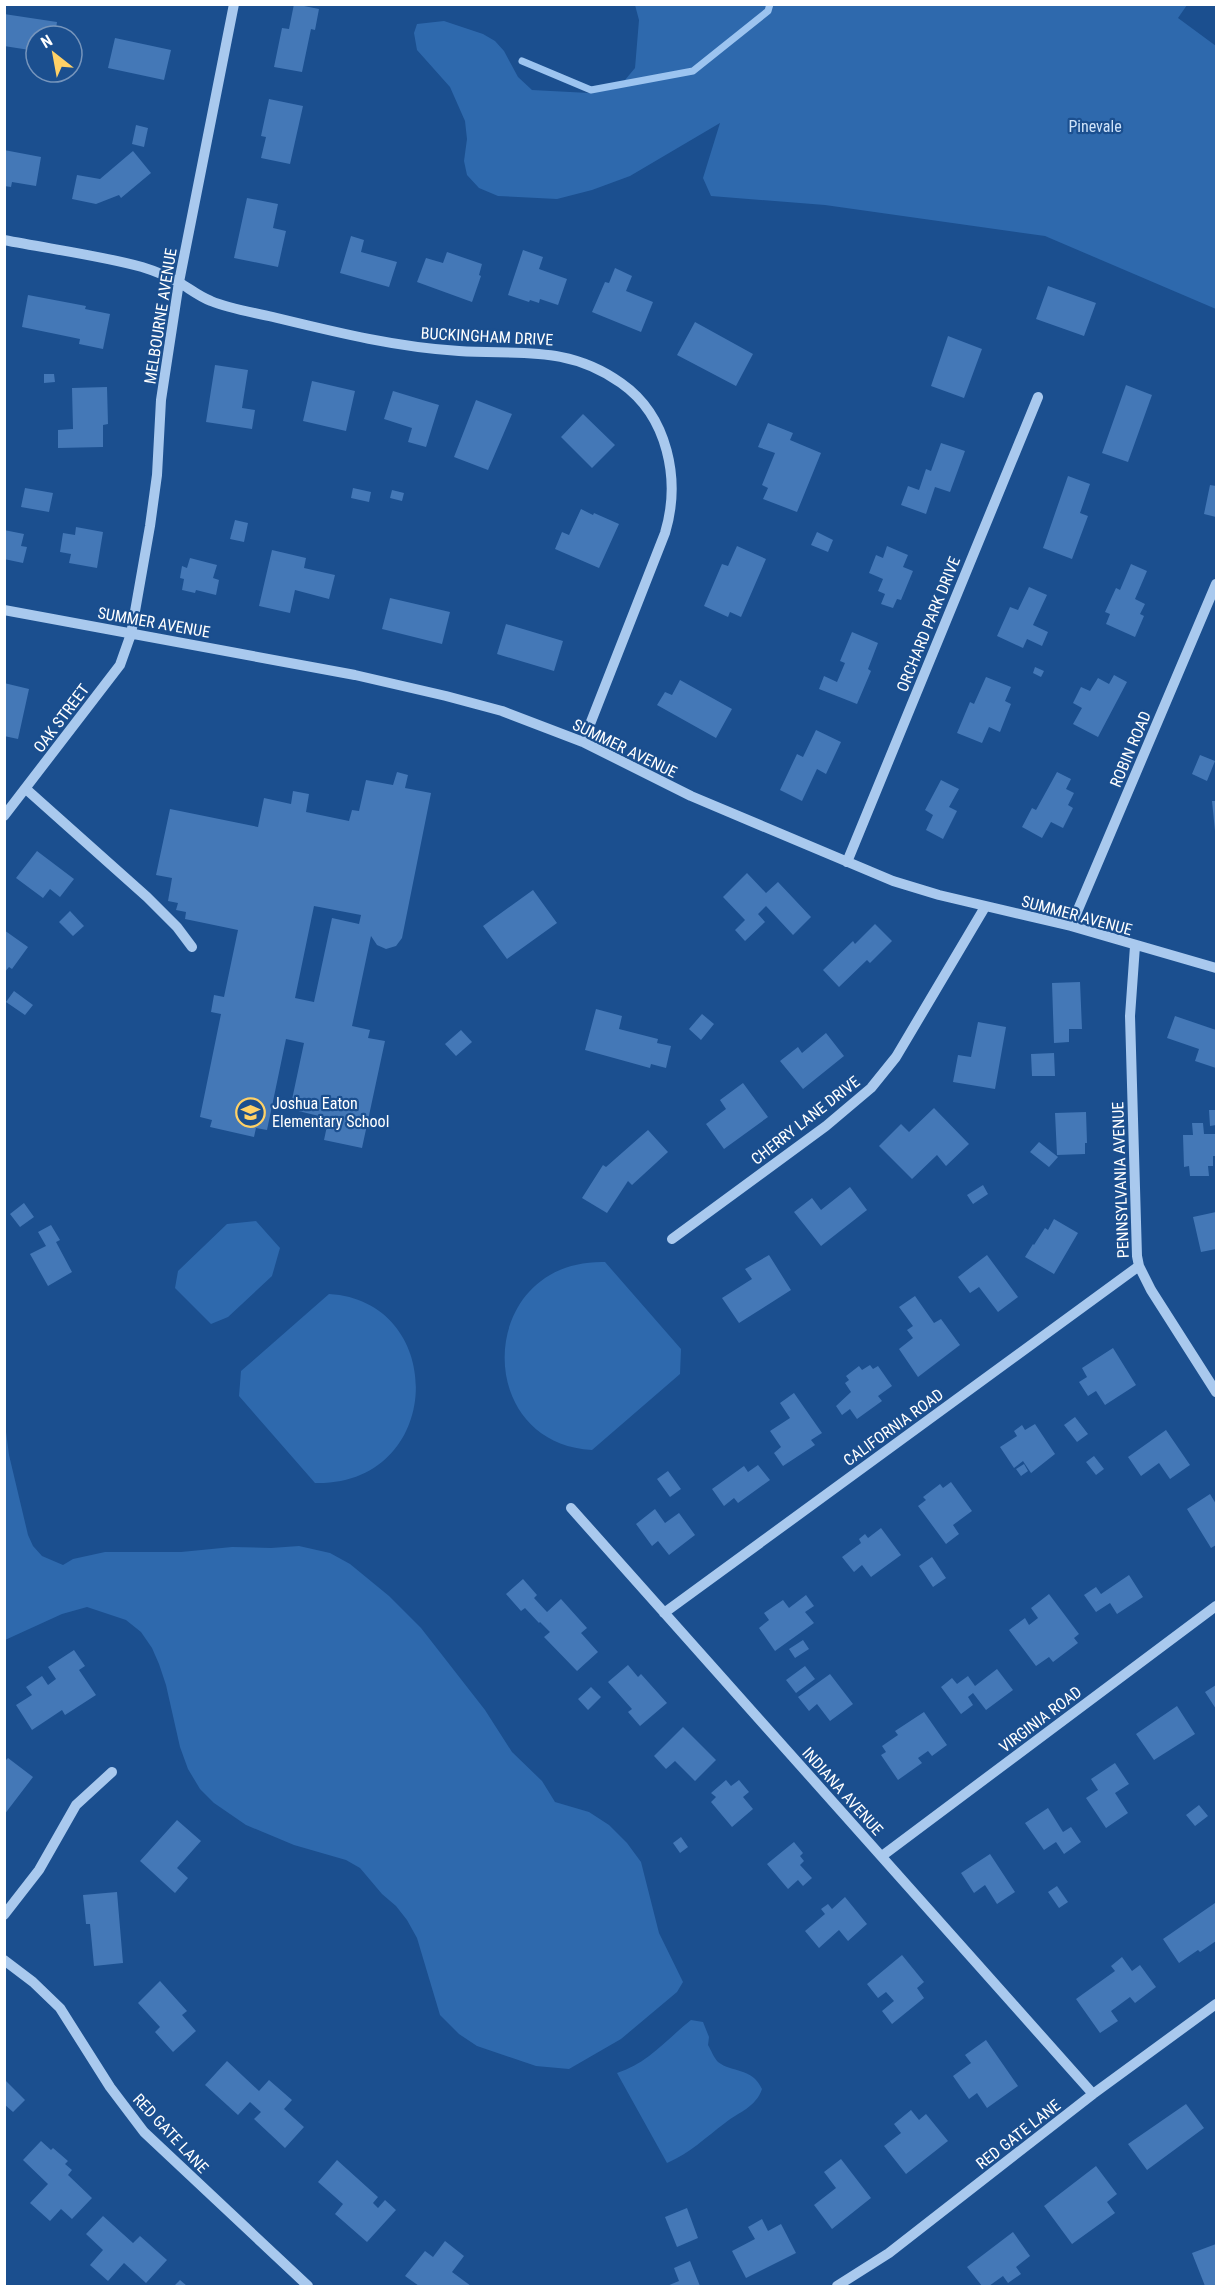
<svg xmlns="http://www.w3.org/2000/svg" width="1221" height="2291" font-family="'Roboto Condensed',sans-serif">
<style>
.green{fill:#2e69ad}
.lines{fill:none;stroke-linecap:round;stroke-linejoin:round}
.stream{stroke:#9cc4f0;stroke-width:7}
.building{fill:#4478b7;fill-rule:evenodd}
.minor{stroke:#a9c9ee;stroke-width:10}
.labels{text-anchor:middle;stroke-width:4.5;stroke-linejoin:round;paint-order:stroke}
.park-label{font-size:16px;fill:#cfe3fa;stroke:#1b4f8f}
.street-label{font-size:16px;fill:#fff;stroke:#1b4f8f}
.poi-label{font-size:16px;fill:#fff;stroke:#1b4f8f;text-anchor:start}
</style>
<rect width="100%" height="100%" fill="#1b4f8f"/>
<path class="green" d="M635,5h552l-9,13 38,28v263l-171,-73 -220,-31 -114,-9 -8,-18 17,-55 -90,53 -38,14 -35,9 -59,-3 -19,-8 -12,-13 -3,-14 3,-22 -2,-18 -15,-34 -33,-37 -3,-17 3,-9 27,-3 39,13 12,7 9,10 14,26 14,13 57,3 31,-7 15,-18 4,-48z
M256,1221l24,27 -8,28 -44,41 -17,7 -36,-36 3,-17 49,-47z
M605,1262l76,87 -1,25 -88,76c-121,-6 -116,-191 13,-188z
M329,1294c120,7 116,192 -14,189l-76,-87 2,-25z
M5,1424l4,31 19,80 5,11 9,10 21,9 10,-6 32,-7h76l51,-5 39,1 28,-2 31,7 20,11 39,32 32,32 64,82 27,42 30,29 13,21 34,10 20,13 18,18 14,19 18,71 24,49 -6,10 -56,47 -52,30 -33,-3 -59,-20 -18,-12 -19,-19 -23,-77 -10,-18 -11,-14 -14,-12 -22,-26 -14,-8 -52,-15 -48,-20 -32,-22 -14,-14 -12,-20 -8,-22 -14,-62 -7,-21 -7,-16 -11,-16 -15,-12 -39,-13 -25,7 -57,26z
M691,2020l12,2 6,15 -1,8c3,5 6,13 10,17 14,11 34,5 44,27 -6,18 -23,23 -37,34 -20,15 -35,30 -58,40l-50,-90c30,-9 50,-34 74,-53z"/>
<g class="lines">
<path class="stream" d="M522,61l69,29 102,-19 75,-60 2,-7"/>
</g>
<path class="building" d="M294,4l25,5 -4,21 -4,-1 -9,43 -28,-5 8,-39 7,1z
M4,14l53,8 -2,14h-19v15l-32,-5z
M115,38l56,12 -7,30 -56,-12z
M269,99l34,7 -13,58 -29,-6 5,-21 -5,-1z
M136,125l12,3 -4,19 -12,-3z
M4,150l37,7 -5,29 -24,-4 -1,5 -7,-1z
M133,151l18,22 -30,25 -2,-3 -23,9 -24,-5 5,-24 23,4z
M247,198l31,6 -5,24 13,3 -8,36 -44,-9z
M351,236l13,4 -3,12 36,10 -8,25 -49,-14z
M523,250l20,7 -4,12 28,10 -9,26 -18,-6 -1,4 -9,-3 -1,2 -21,-7z
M447,252l35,12 -3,11 2,1 -9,26 -55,-20 9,-24 17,5z
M615,268l17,8 -6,15 27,11 -12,30 -49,-20 13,-30 4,1z
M1048,286l48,17 -12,33 -48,-17z
M28,295l58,11 -1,3 25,5 -7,35 -24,-5 1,-5 -58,-12z
M695,322l58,32 -17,32 -59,-31z
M948,336l34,13 -18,49 -33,-12z
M215,365l33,5 -6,38 13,2 -3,19 -46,-7z
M44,374h10l1,8 -11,1z
M312,381l43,10 -9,40 -43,-10z
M1126,385l26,10 -24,67 -26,-9z
M107,387l1,37 -5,1v22l-45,1v-18l15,-1 -1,-41z
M393,391l46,14 -13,42 -18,-5 4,-14 -28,-9z
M476,400l36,14 -24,56 -34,-13z
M583,414l32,31 -23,23 -31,-31z
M768,423l25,10 -3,7 31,13 -24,59 -34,-13 5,-11 -6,-3 13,-32 -17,-6z
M941,443l24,8 -15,41 -15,-5 -9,27 -25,-9 7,-19 11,4 7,-21 5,2z
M1068,476l22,8 -10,29 8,3 -16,43 -29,-11z
M1210,485l6,1v31l-12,-3z
M25,488l28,5 -4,19 -28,-5z
M353,488l18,4 -2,10 -18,-4z
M392,490l12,3 -2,8 -12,-3z
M581,509l12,6 1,-2 25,11 -20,44 -44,-19 7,-17 7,3z
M235,520l13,3 -4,19 -14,-3z
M76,527l27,5 -6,36 -28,-5 2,-9 -11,-2 3,-19 12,2z
M4,530l20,4 -3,12 6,1 -4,16 -19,-4z
M817,532l16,8 -5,12 -17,-7z
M737,546l29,13 -25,58 -11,-5 -2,5 -24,-11 18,-42 6,2z
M887,546l21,9 -5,12 10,4 -12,29 -4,-1 -4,9 -12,-4 4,-10 -7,-3 5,-12 -14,-6 7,-18 7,3z
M272,550l34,8 -2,10 31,7 -6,24 -34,-9 -5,23 -31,-7z
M190,558l27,7 -4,13 6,2 -3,15 -20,-5 -1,3 -13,-3 2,-11 -4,-1 2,-12 5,2z
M1131,564l16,7 -12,28 10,5 -5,10 4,2 -9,21 -29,-13 4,-10 -5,-2 11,-24 4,2z
M1029,587l18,8 -14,30 15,7 -6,14 -15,-7 -4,9 -26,-12 13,-29 8,3z
M390,598l60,14 -8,32 -60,-15z
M506,624l57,17 -9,30 -57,-17z
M852,632l26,11 -10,26 3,2 -14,33 -38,-15 5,-13 13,6 8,-19 -5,-2z
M1035,667l9,4 -3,6 -8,-4z
M1114,675l13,7 -29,55 -25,-13 9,-16 -9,-5 8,-16 9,4 8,-13 11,6z
M986,677l25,10 -6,14 6,3 -11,28 -11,-5 -7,16 -25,-10 13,-31 4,2z
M680,680l52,29 -16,29 -59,-33 8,-13 7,3z
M4,683l25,6 -11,50 -14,-3z
M816,730l25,12 -15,32 -9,-5 -15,32 -22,-11 17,-36 6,3z
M1200,755l15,6 -8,20 -15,-7z
M397,772l11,3 -3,13 26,5 -29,145 -6,8 -10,3 -9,-4 -6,-9 -19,90 18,4 -2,8 17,3 -23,107 -38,-8 3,-14 -10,-2 2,-8 -29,-7 14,-66 -18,-4 -19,91 -11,-2 -2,9 -44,-10 2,-7 -12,-3 21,-103 -10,-2 3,-17 10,2 14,-67 -53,-11 1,-7 -10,-2 2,-7 -10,-2 4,-23 -16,-3 14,-66 88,18 6,-29 27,6 2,-13 16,3 -3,18 43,9 3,-11 7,1 7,-31 27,5zM314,906l47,9 -2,9 -27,-6 -18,84 -19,-4z
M1057,772l14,7 -5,10 8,4 -6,12 5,3 -10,20 -12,-6 -9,16 -20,-11 10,-19 4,2z
M941,780l18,9 -10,18 8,4 -14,28 -17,-9 7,-15 -8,-5z
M1212,801h4v30h-1z
M37,851l37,28 -14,18 -10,-8 -7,9 -27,-20z
M747,873l19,20 12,-11 33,35 -18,18 -27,-29 -8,8 7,8 -20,19 -10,-11 10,-10 -22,-23z
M533,890l24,33 -50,36 -24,-33z
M70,911l14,15 -11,10 -14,-14z
M875,924l17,17 -22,22 -3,-3 -28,27 -16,-17 30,-29 2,3z
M4,930l24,17 -16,22 -3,-2 -5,6z
M1080,982l2,47h-13v13l-15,1 -2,-60z
M14,991l19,14 -8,10 -19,-13z
M596,1009l26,7 -3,13 39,10 -1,4 14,3 -5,22 -15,-4 -1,4 -65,-18z
M702,1014l12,10 -13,16 -12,-11z
M1175,1016l41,14v38l-21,-7 4,-12 -32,-11z
M978,1022l28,5 -11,62 -42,-7 5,-27 13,2z
M461,1030l11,12 -16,14 -11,-12z
M826,1033l18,23 -41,33 -23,-28 18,-14 4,6z
M1054,1053l1,23h-23l-1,-22z
M743,1083l25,34 -44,32 -18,-25 20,-15 -6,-9z
M934,1108l35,36 -23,22 -9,-11 -25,24 -33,-33 22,-22 8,8z
M1209,1110h7v15l-6,1z
M1086,1112l1,31h-2v11l-28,1 -2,-42z
M1192,1123h11l1,11h12v22h-3v10h-5l1,10h-19l-1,-10 -5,1 -1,-32h10z
M648,1130l20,22 -36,33 -4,-4 -21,32 -25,-15 21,-33 3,2z
M1039,1142l19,15 -9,10 -19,-15z
M983,1185l5,9 -15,10 -6,-9z
M850,1187l17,23 -46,36 -27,-34 18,-14 9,12z
M24,1203l10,14 -14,10 -10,-13z
M1216,1212v37l-15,3 -8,-35z
M1054,1219l24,14 -24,41 -29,-17 8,-13 1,1 11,-17 3,2z
M51,1225l9,15 -4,2 16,30 -24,14 -18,-32 16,-8 -8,-14z
M769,1255l22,35 -52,33 -17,-25 30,-19 -7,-10z
M987,1255l31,42 -20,15 -19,-25 -9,6 -12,-16z
M915,1296l19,27 7,-4 19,26 -42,32 -19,-28 14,-11 -6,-8 6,-4 -14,-19z
M1113,1348l23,37 -31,20 -9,-14 -8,5 -9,-14 8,-5 -5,-9z
M870,1365l3,4 5,-3 14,20 -14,10 4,5 -25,18 -7,-10 -8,6 -6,-9 15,-14 -6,-9 4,-3 -3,-4 13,-10 3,4z
M794,1393l28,40 -11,7 4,5 -32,21 -9,-13 7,-6 -11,-16 20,-13 -10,-15z
M1075,1417l13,17 -11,8 -13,-17z
M1035,1424l20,30 -24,19 -8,-12 -9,7 -14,-21 17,-11 -3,-5 8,-6 3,5z
M1166,1430l24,35 -20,14 -11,-16 -18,13 -13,-19z
M1094,1456l10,13 -8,6 -10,-13z
M1024,1464l4,7 -7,5 -5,-7z
M758,1465l12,15 -32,23 -4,-5 -10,8 -12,-17 32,-23 4,6z
M668,1471l13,18 -11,8 -13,-18z
M951,1482l21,29 -19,14 6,9 -13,10 -28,-38 8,-6 -3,-3 17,-13 3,4z
M1210,1494l6,10v41l-5,3 -24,-39z
M655,1509l10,14 14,-10 16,22 -26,20 -11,-14 -6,5 -16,-22z
M881,1528l20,27 -30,22 -9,-12 -8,7 -12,-15 19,-14 -2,-4 6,-5 3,4z
M932,1557l14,21 -13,9 -14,-21z
M1129,1575l14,22 -26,17 -7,-11 -14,9 -12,-17 12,-8 5,7z
M523,1579l14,16 -3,3 13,14 14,-13 26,29 -6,5 17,19 -21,19 -33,-34 6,-5 -10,-10 -1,1 -14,-15 -4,3 -15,-17z
M1049,1594l30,40 -5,4 4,5 -25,19 -4,-5 -13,9 -27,-36 16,-12 4,7 9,-7 -7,-10z
M806,1595l8,11 -9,6 9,11 -39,28 -16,-23 10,-8 -5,-7 19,-13 6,8z
M803,1640l6,9 -14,9 -6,-9z
M74,1650l11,16 -6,4 17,25 -31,20 -3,-5 -30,20 -16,-25 16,-10 -6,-8 16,-11 6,9 8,-6 -8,-12z
M628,1665l10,12 3,-3 26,29 -27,23 -12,-14 4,-3 -24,-27z
M805,1666l10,13 -19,14 -10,-13z
M997,1669l16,21 -27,20 -13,-17 -5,4 5,8 -12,9 -20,-27 11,-9 5,6 11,-8 7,10z
M830,1674l23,30 -23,17 -13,-17 -8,7 -11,-14z
M1216,1685v24l-11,-17z
M591,1687l10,10 -13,13 -10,-11z
M1177,1706l18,28 -41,26 -18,-26z
M924,1712l23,33 -15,11 -4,-5 -10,7 4,5 -24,17 -17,-25 5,-3 -4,-6 16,-11 -3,-4z
M683,1727l33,33 -21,21 -20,-20 -9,8 -12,-13z
M8,1758l25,19 -29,38v-53z
M1115,1763l14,21 -14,9 13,20 -22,15 -20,-30 12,-8 -7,-11z
M726,1780l5,6 8,-6 10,12 -6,5 10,12 -21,18 -21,-25 5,-5 -5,-4z
M1199,1805l9,11 -13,10 -9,-11z
M1048,1808l15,24 8,-5 10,15 -17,12 -8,-12 -12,8 -19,-27z
M177,1820l24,21 -24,27 11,10 -13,15 -35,-32z
M681,1837l7,10 -8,6 -7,-10z
M794,1842l9,11 -3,3 4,5 -4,4 12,13 -9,8 -5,-6 -10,9 -21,-25z
M990,1854l25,38 -18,12 -12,-19 -11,8 -13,-20z
M1057,1886l11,16 -9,6 -11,-16z
M117,1892l6,71 -29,3 -4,-42h-4l-3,-29z
M845,1897l22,27 -19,17 -9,-11 -20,18 -14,-17 20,-17 -4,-5 7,-5 4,5z
M1215,1903l1,38 -16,11 -2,-2 -19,13 -16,-24z
M902,1955l22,27 -7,6 7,10 -32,26 -10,-13 12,-10 -8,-9 -8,6 -11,-14z
M1122,1957l10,14 8,-6 16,22 -21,16 -5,-6 -19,14 7,10 -18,12 -24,-34 39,-28 -4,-5z
M160,1981l27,30 -5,4 14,16 -23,21 -18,-20 5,-5 -22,-24z
M986,2040l32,46 -31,22 -10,-15 -8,6 -16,-23 18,-13 -6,-8z
M227,2061l32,30 10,-11 23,20 -8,9 20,18 -19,21 -31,-29 7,-7 -11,-10 -12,13 -33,-30z
M4,2079l21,21 -12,12 -9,-8z
M1186,2104l18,24 -57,42 -19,-26z
M911,2110l8,10 7,-6 22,27 -42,33 -22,-28 17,-13 -7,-9z
M41,2141l10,9 2,-2 15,13 -3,3 7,6 -4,5 24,23 -20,21 -11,-10 -11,12 -20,-18 18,-19 -25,-24z
M841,2159l30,39 -39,31 -18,-24 22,-17 -12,-16z
M337,2160l41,37 -5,6 5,5 7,-8 11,10 -29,32 -32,-28 8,-10 -25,-22z
M1096,2166l21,28 -10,8 8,11 -43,31 -28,-38z
M687,2208l11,30 -21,9 -12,-30z
M103,2216l30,27 7,-7 27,24 -21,23 -22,-20 -16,18 -18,-16 13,-15 -17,-16z
M762,2219l6,12 13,-7 15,29 -50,25 -14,-27 23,-12 -7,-12z
M1013,2232l17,24 -14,11 5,7 -13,9 -5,-7 -14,10h-7l-15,-19z
M445,2241l19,15 -12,16 19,14h-52l-14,-10 20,-25 8,6z
M1216,2244v42h-11l-13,-33z
M690,2261l10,25h-33l12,-5 -5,-13z
M180,2280l7,6h-13z"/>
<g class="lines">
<path class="minor" d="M4,240c46,9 94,15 138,27 13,4 27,10 38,16 10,6 20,14 31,18 19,8 41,11 62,16 62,15 122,30 186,34 61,4 109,-6 162,32 47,33 60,97 44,150l-82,209
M4,610l351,65 91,21 56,15 81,31 108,54 202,85 46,14 132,31 145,42
M26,789l121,108 30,30 15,20
M4,816l116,-151 11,-31 19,-108 7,-51 4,-75 18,-118 55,-278
M847,862l191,-465
M1071,926l145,-342
M1135,946l-5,70 7,240 2,10 12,24 65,102
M672,1239l154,-113 45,-38 25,-31 89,-150
M571,1508l522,586
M664,1613l475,-347
M882,1856l334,-250
M4,1915l35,-45 37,-65 36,-33
M4,1960l29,22 27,26 50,79 34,45 164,154
M837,2286l52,-33 204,-159 123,-90"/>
</g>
<defs>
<symbol id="school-ring" viewBox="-11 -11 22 22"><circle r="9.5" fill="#1b4f8f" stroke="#ffd166" stroke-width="1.5"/><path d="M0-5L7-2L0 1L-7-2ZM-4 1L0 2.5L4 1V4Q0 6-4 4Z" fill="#ffd166"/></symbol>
</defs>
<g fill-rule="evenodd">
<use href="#school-ring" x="234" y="1096" width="33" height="33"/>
</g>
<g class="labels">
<g class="park-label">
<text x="1095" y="132">Pinevale</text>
</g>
<g class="street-label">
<text transform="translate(160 316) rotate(-81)" y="6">MELBOURNE AVENUE</text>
<text transform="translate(487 336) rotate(3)" y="6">BUCKINGHAM DRIVE</text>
<text transform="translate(154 622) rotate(10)" y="6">SUMMER AVENUE</text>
<text transform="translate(928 624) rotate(-68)" y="6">ORCHARD PARK DRIVE</text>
<text transform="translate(61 718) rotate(-53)" y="6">OAK STREET</text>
<text transform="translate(625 748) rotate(26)" y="6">SUMMER AVENUE</text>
<text transform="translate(1130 749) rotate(-67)" y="6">ROBIN ROAD</text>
<text transform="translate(1077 915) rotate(15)" y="6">SUMMER AVENUE</text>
<text transform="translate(805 1120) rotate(-38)" y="6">CHERRY LANE DRIVE</text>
<text transform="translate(1120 1180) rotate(-92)" y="6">PENNSYLVANIA AVENUE</text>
<text transform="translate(893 1427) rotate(-36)" y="6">CALIFORNIA ROAD</text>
<text transform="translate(1040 1719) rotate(-37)" y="6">VIRGINIA ROAD</text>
<text transform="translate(843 1791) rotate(48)" y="6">INDIANA AVENUE</text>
<text transform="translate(171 2133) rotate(47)" y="6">RED GATE LANE</text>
<text transform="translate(1018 2134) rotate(-38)" y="6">RED GATE LANE</text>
</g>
<g class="poi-label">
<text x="272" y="1109">Joshua Eaton<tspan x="272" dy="18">Elementary School</tspan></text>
</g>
</g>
<rect width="1221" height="2291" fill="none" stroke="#ffffff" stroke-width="12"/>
<g transform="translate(54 54) rotate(329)"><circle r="28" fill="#1b4f8f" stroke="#7695bc" stroke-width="1.5"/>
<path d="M0-4.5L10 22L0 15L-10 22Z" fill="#ffd166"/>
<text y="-9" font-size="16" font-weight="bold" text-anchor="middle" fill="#ffffff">N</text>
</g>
</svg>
